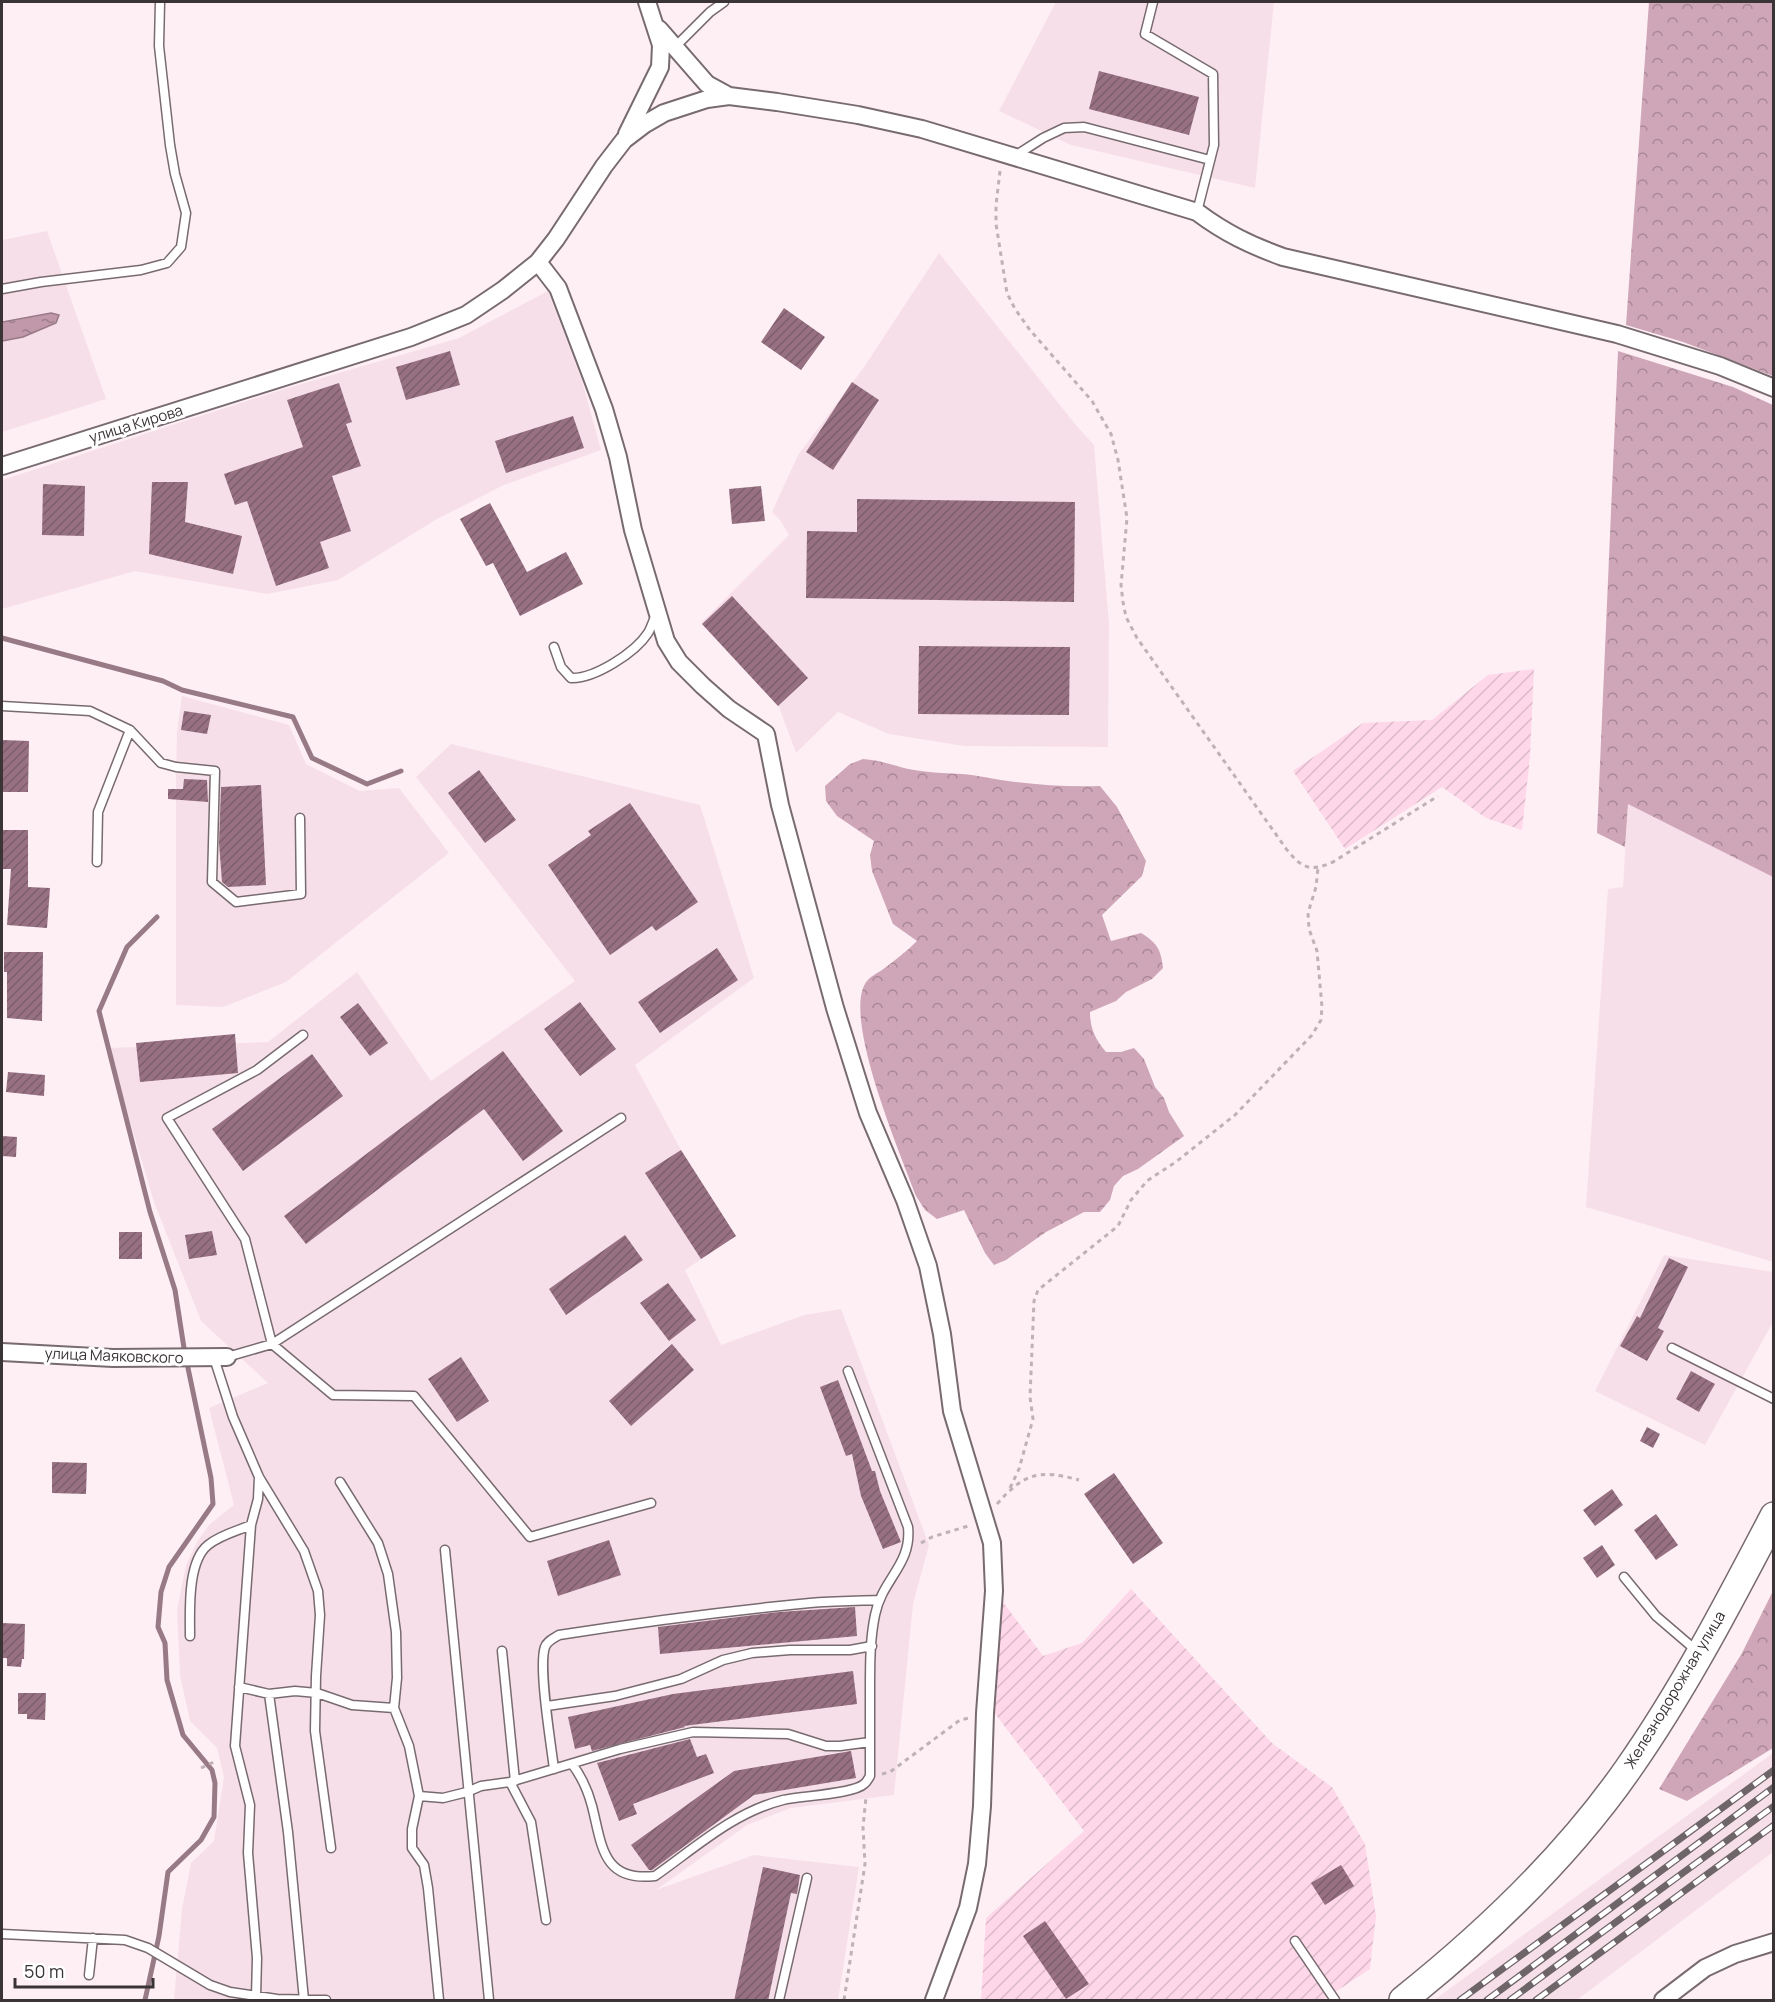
<svg xmlns="http://www.w3.org/2000/svg" width="1775" height="2002" font-family="Manrope,sans-serif">
<style>
.built{fill:#f7dfe9}
.forest{fill:url(#forest-crowns)}
.garden{fill:url(#garden-furrows)}
.water{fill:url(#water-ripples);stroke:#987a86;stroke-width:1.5}
.lines{fill:none;stroke-linecap:round;stroke-linejoin:round}
.stream{stroke:#987a86;stroke-width:5}
.building{fill:url(#building-hatch)}
.service-casing{stroke:#786b70;stroke-width:11}
.minor-casing{stroke:#786b70;stroke-width:20}
.primary-casing{stroke:#786b70;stroke-width:30}
.path{stroke:#beb2b7;stroke-width:3;stroke-dasharray:4.5 4.5;stroke-linecap:butt}
.service{stroke:#fff;stroke-width:8}
.minor{stroke:#fff;stroke-width:16}
.primary{stroke:#fff;stroke-width:27}
.rail-casing{stroke:#6e6568;stroke-width:7}
.rail{stroke:#fff;stroke-width:4.5;stroke-dasharray:14;stroke-linecap:butt}
.labels{text-anchor:middle;stroke-width:6;stroke-linejoin:round;paint-order:stroke}
.street-label{font-size:15px;fill:#3a3436;stroke:#fff}
</style>
<defs>
<pattern id="forest-crowns" width="20" height="18" patternUnits="userSpaceOnUse" patternTransform="scale(1.5)"><rect width="20" height="18" fill="#cfa6b7"/><path d="M2 6a3 3 0 1 1 6 0M12 15a3 3 0 1 1 6 0" fill="none" stroke="#a98896"/></pattern>
<pattern id="garden-furrows" width="10" height="10" patternUnits="userSpaceOnUse" patternTransform="scale(1.5)"><rect width="10" height="10" fill="#fed7e8"/><path d="M-1 1l2-2M0 10L10 0M9 11l2-2" fill="none" stroke="#dab9c8"/></pattern>
<pattern id="water-ripples" width="26" height="14" patternUnits="userSpaceOnUse" patternTransform="scale(1.5)"><rect width="26" height="14" fill="#c098a9"/><path d="M2 4q2-2 4 0t4 0M15 11q2-2 4 0t4 0" fill="none" stroke="#9d7d8a"/></pattern>
<pattern id="building-hatch" width="6" height="6" patternUnits="userSpaceOnUse" patternTransform="scale(1.5)"><rect width="6" height="6" fill="#977182"/><path d="M-1 1l2-2M0 6l6-6M5 7l2-2" fill="none" stroke="#7c5e6b"/></pattern>
</defs>
<rect width="100%" height="100%" fill="#feeff5"/>
<path class="built" d="M1056,2h218l-19,186 -184,-43 -72,-34z
M47,231l59,168 -104,33v-192z
M939,253l136,171 19,21 15,179 -1,123 -144,-1 -75,-12 -51,-22 -42,41 -17,-46 -78,-84 88,-88 -9,-15 -8,-8 26,-57 66,-88z
M548,291l34,90 19,69 -97,35 -67,34 -99,61 -71,14 -132,-23 -133,38v-129l282,-91 175,-51z
M182,696l107,29 17,39 54,27 39,-3 50,65 -163,129 -63,25 -47,-2v-229l1,-44z
M451,744l249,61 54,173 -119,87 46,85 55,86 -51,34 36,75 83,-30 37,-6 88,236 -16,59 -19,191 -103,13 -44,17 -91,65 98,-35 105,12 -21,133h-664l8,-91 9,-46 23,-22 10,-64 -7,-29 -27,-27 -10,-46 -3,-65 9,-45 11,-23 13,-18 24,-19 -25,-97 59,-25 -67,-62 -47,-119 -46,-154 160,-6 89,-70 74,109 144,-100 -159,-204z
M1628,803l145,74v385l-187,-55 22,-318 15,-2z
M1664,1255l109,17v50l-68,123 -110,-54z
M1773,1753v99l-196,148h-143z"/>
<path class="forest" d="M1649,2h124v374l-90,-34 -57,-17z
M1618,351l115,36 40,18v472l-145,-73 -3,43 -28,-14z
M863,759c20,1 38,10 58,12 14,2 27,2 41,3 15,1 31,5 46,7 30,4 61,6 92,5l17,21 29,54 -4,15 -40,39 9,26 30,-8c16,10 20,16 22,35l-11,11 -26,13 -10,9 -26,11c0,16 5,27 16,40h15l13,-4 10,11 11,28 9,11 5,14 15,24 -46,33 -15,7 -9,10 -4,14 -10,12h-16l-38,20 -40,28 -12,5 -9,-12 -21,-43 -27,9 -12,-9 -9,-14c-14,-39 -76,-182 -49,-215 3,-4 10,-8 15,-11 12,-9 24,-18 35,-29l-24,-17 -21,-53 -2,-16 4,-14 -37,-25 -11,-15 -1,-15 25,-22z
M1773,1591v157l-86,53 -28,-12 83,-136z"/>
<path class="garden" d="M1534,669l-4,88 -8,73 -36,-12 -44,-31 -97,62 -52,-78 70,-48 69,-3 56,-45z
M1131,1589l142,155 59,43 33,57 11,72 -6,53 -47,31h-342l5,-82 98,-87 -94,-124 13,-105 40,54 39,-13z"/>
<path class="water" d="M51,313l8,2 -3,8 -33,14 -21,4v-19z"/>
<g class="lines">
<path class="stream" d="M2,638l161,43 19,9 111,27 19,41 55,26 34,-13
M157,917l-30,30 -28,64 51,201 25,78 9,58
M145,2000l14,-64 9,-64 33,-32 13,-23 1,-34 -3,-13 -29,-35 -16,-55 -2,-37 -7,-16 3,-35 8,-25 44,-63 -2,-26 -23,-110"/>
</g>
<path class="building" d="M1099,71l100,26 -10,38 -100,-26z
M784,308l41,29 -24,33 -40,-28z
M450,351l10,34 -54,15 -10,-33z
M852,382l27,18 -46,70 -27,-18z
M339,383l13,39 -6,2 15,42 -29,10 19,55 -31,11 9,26 -53,18 -29,-85 -12,4 -11,-31 79,-27 -16,-47z
M573,416l11,32 -78,25 -11,-32z
M152,482h36l-3,40 57,14 -9,38 -84,-20z
M43,484l42,2 -1,50 -42,-1z
M761,486l4,35 -33,3 -3,-35z
M857,499l218,3 -1,100 -268,-4 1,-67 50,1z
M490,503l37,69 39,-20 17,32 -63,32 -27,-53 -7,3 -26,-47z
M732,596l76,82 -30,28 -76,-82z
M919,646l151,1 -1,68 -151,-1z
M184,711l27,4 -4,19 -26,-4z
M2,740l27,1 -1,51h-26z
M479,770l37,50 -31,23 -37,-50z
M184,779l23,1 1,22 -40,-3v-10h15z
M261,785l5,100 -38,2 -6,-5 -3,-39 2,-56z
M630,803l68,99 -42,29 -4,-5 -42,29 -62,-90 43,-30 -3,-4z
M2,830h26v57l22,1 -3,40 -40,-3 4,-56h-9z
M717,948l21,32 -78,53 -22,-31z
M4,952h39l-1,69 -35,-3v-46h-3z
M580,1002l36,47 -36,27 -36,-47z
M358,1003l30,40 -18,13 -30,-39z
M235,1034l3,39 -98,9 -4,-39z
M503,1051l60,80 -40,30 -39,-52 -178,135 -22,-28z
M312,1054l31,42 -100,75 -31,-42z
M8,1072l37,3 -1,21 -38,-4z
M2,1136l15,1 -1,20 -14,-1z
M681,1150l55,86 -35,23 -56,-86z
M212,1231l5,24 -28,4 -4,-24z
M119,1232h23v27h-23z
M625,1235l18,25 -77,55 -17,-26z
M1669,1258l19,9 -30,61 6,3 -17,30 -27,-15 17,-30 3,2z
M668,1283l28,37 -27,21 -29,-38z
M672,1344l22,26 -63,56 -22,-25z
M461,1357l28,44 -32,21 -29,-43z
M1691,1371l24,13 -16,28 -23,-13z
M838,1380l34,91h3l5,20 21,51 -18,7 -22,-53 -9,-42 -6,2 -26,-69z
M1647,1427l13,7 -7,14 -13,-7z
M52,1462l35,1 -1,31 -34,-1z
M1114,1473l49,70 -30,21 -49,-70z
M1612,1489l11,16 -28,21 -12,-16z
M1656,1514l22,31 -22,15 -22,-30z
M609,1540l12,35 -63,21 -11,-35z
M1602,1545l13,20 -18,13 -14,-20z
M855,1607l2,29 -197,18 -2,-27 121,-15z
M2,1623l23,1 -1,35h-2l-1,8 -14,-1v-8h-5z
M853,1671l4,33 -173,22 1,1 -93,24 -2,-6 -15,4 -7,-32 105,-23z
M18,1693h28l-1,27 -18,-1v-5h-9z
M690,1739l7,18 9,-3 8,19 -81,31 4,10 -18,7 -22,-58z
M851,1751l5,27 -102,17 -102,75h-3l-18,-25 103,-74z
M1341,1865l13,21 -29,19 -14,-22z
M763,1867l37,8 -3,19 -6,-1 -23,108h-34z
M1045,1921l44,63 -23,15 -43,-63z"/>
<g class="lines">
<defs>
<path id="service" d="M1153,2l-8,32 68,40 1,71 -17,67
M674,48l36,-36 14,-10
M1015,156l28,-18 21,-10 20,-1 126,33
M2,289l39,-7 100,-12 26,-7 14,-16 5,-34 -11,-39 -5,-29 -11,-99 1,-44
M554,647l7,20 10,11c23,1 64,-25 77,-45 3,-5 5,-12 8,-18
M2,706l88,5 40,19 31,33 15,4 39,4 -3,111 24,20 65,-8 -1,-76
M97,862l1,-50 32,-82
M303,1035l-46,35 -90,48 78,121 27,105 349,-226
M1672,1348l102,51
M227,1357l45,-13 61,51 81,1 116,141 121,-34
M214,1358l19,59 26,60 45,74 14,40 2,24 -4,61 -1,55 16,117
M340,1482l38,61 10,31 8,58 1,46 -3,30 15,38 10,50 -7,33v19l12,17 4,23 11,112
M445,1550l44,450
M1624,1577l32,39 42,36
M190,1636c0,-25 -3,-74 18,-91 12,-10 29,-14 43,-20
M502,1651l13,130
M239,1687l30,7 26,-3 22,2 35,12 42,3
M269,1694l19,138 16,168
M547,1706l68,-10 66,-17 42,-19 29,-7 38,-3h60l22,-4
M572,1764c10,13 16,27 20,42 10,39 10,76 63,70 40,-28 79,-64 128,-76 17,-4 71,-6 81,-16 3,-2 4,-5 6,-8 0,-29 0,-58 0,-87 0,-25 0,-50 5,-74 7,-36 37,-50 33,-88l-60,-156
M554,1769c-3,-25 -16,-103 -9,-122 2,-6 9,-9 14,-12 83,-13 167,-24 251,-32 23,-2 46,-2 69,-3
M510,1782l21,40 15,98
M419,1796l24,2 24,-6 14,-6 29,-4 110,-33 73,-17 95,2 38,12h14l30,-4
M2,1934l123,6 23,8 62,37 20,7 47,7 49,1
M1295,1941l40,59
M89,1975l4,-37
M256,1997l1,-39 -9,-105 2,-48 -15,-59 16,-221 7,-26 1,-22
M779,2000l28,-122"/>
<path id="minor" d="M659,29l48,55 22,12
M627,134l33,-67 1,-22 -14,-43
M538,262l20,26 46,121 14,48 15,73 33,111 13,21 24,24 26,23 37,25 14,71 55,203 33,105 37,87 23,66 14,68 10,77 40,132 2,48 -9,122 -3,93 -5,58 -9,44 -34,92
M2,466l409,-129 55,-22 37,-25 35,-28 18,-23 48,-73 20,-26 21,-16 19,-11 43,-14 22,-3 48,6 81,13 64,14 275,83c28,21 53,33 86,45l334,77 103,32 54,22
M2,1352l111,6 114,-1
M1663,2000l42,-32 30,-14 39,-12"/>
<path id="primary" d="M1403,2000c84,-67 163,-142 225,-231 56,-80 101,-167 146,-253"/>
</defs>
<use href="#service" class="service-casing"/>
<use href="#minor" class="minor-casing"/>
<use href="#primary" class="primary-casing"/>
<path class="path" d="M1000,171l-4,34v19l11,69 8,16 15,21 62,71 19,33 7,26 9,58 -6,67 2,17 3,15 11,21 150,212c16,19 23,22 46,12l105,-66
M1010,1488l9,-19 14,-50 -3,-22 4,-96 4,-11 80,-64 13,-26 16,-19 30,-20 58,-46 77,-80 9,-15 1,-13 -5,-56 -8,-22 -1,-16 8,-26 2,-19
M997,1504c27,-31 42,-35 82,-24
M921,1543l11,-6 36,-11
M201,1768l13,-6
M882,1774l8,-2 70,-52 9,-2
M844,2000l21,-136 -2,-37 3,-30"/>
<use href="#service" class="service"/>
<use href="#minor" class="minor"/>
<use href="#primary" class="primary"/>
<defs>
<path id="rail" d="M1460,2000l314,-230
M1487,2000l287,-213
M1510,2000l264,-194
M1536,2000l238,-175"/>
</defs>
<use href="#rail" class="rail-casing"/>
<use href="#rail" class="rail"/>
</g>
<g class="labels">
<g class="street-label">
<text transform="translate(136 424) rotate(-17)" y="5">улица Кирова</text>
<text transform="translate(114 1356) rotate(2)" y="5">улица Маяковского</text>
<text transform="translate(1675 1690) rotate(-59)" y="5">Железнодорожная улица</text>
</g>
</g>
<rect width="1775" height="2002" fill="none" stroke="#3a3436" stroke-width="6"/>
<path d="M15 1978v9h138v-9" fill="none" stroke="#3a3436" stroke-width="3"/>
<text x="24" y="1978" font-size="18" fill="#3a3436" stroke="#ffffff" stroke-width="4.5" paint-order="stroke">50 m</text>
</svg>
